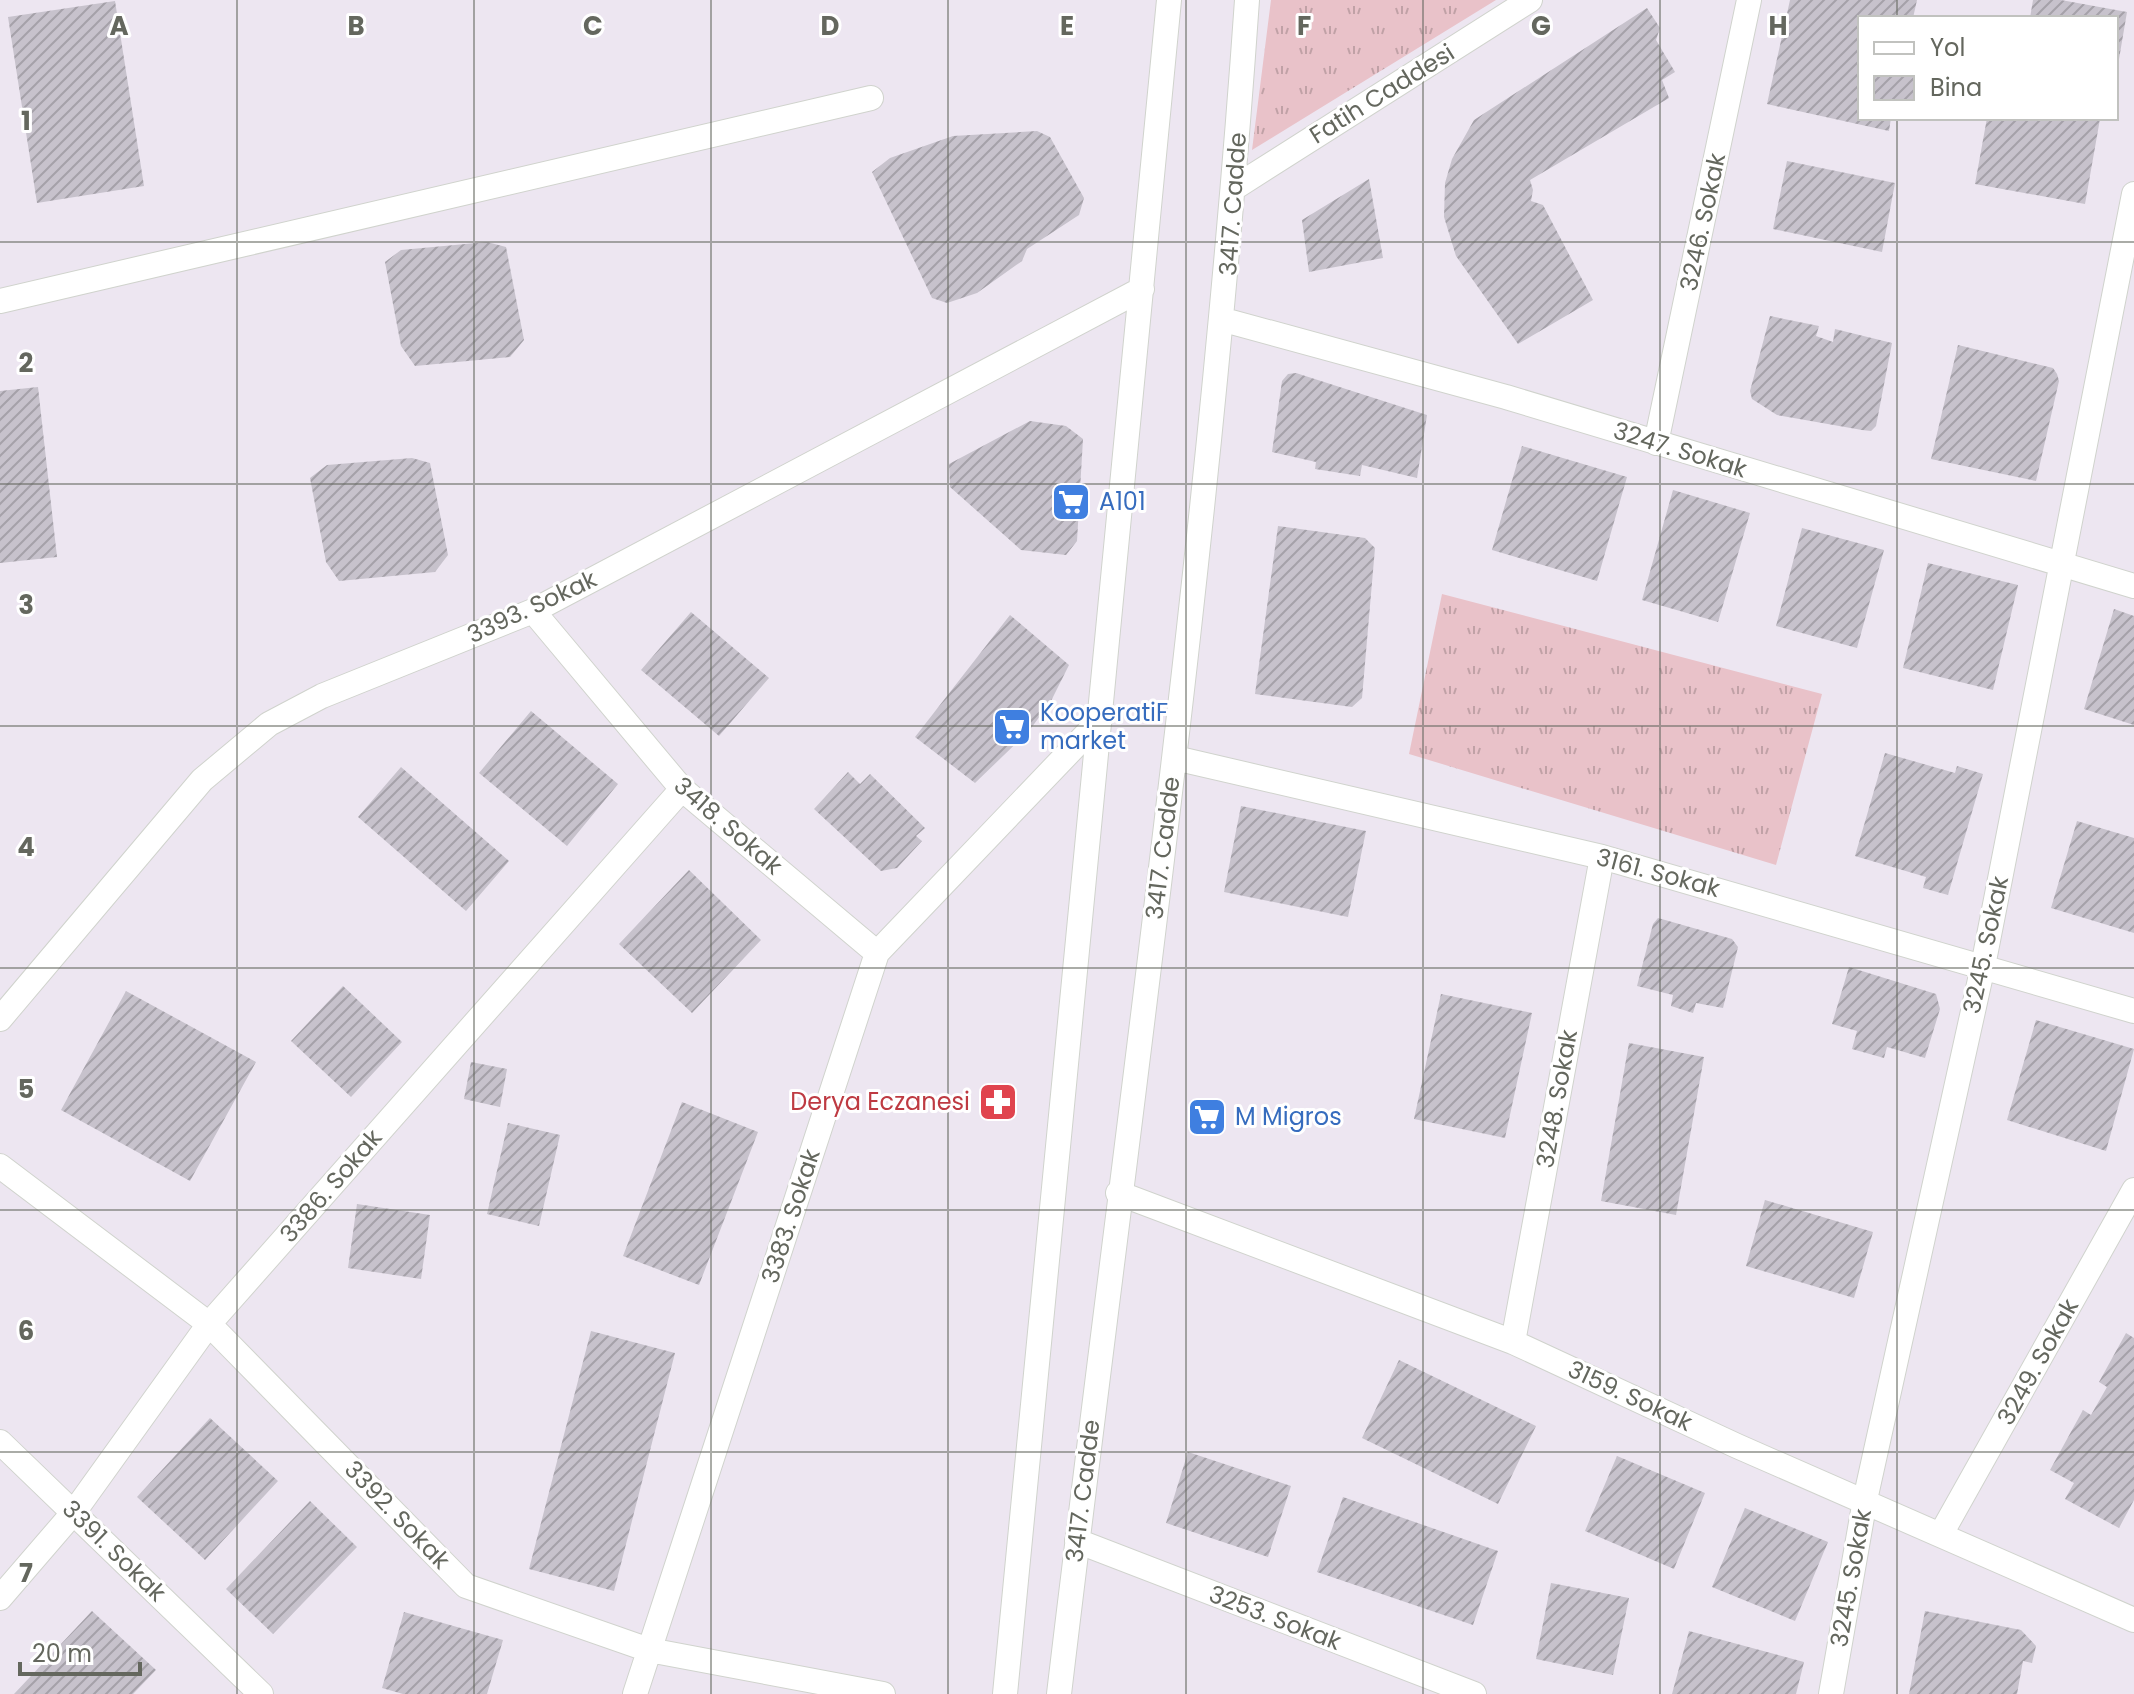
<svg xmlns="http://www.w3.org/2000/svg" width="2134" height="1694" font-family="Poppins,sans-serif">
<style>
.grass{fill:url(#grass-tufts)}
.building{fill:url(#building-hatch)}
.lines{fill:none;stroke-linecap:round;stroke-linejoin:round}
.minor-casing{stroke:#d0d3cd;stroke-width:26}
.minor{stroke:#fff;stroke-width:24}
.grid{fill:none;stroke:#64675e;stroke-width:2;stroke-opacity:0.55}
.labels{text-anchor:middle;stroke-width:6;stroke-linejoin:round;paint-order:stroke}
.street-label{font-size:24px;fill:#64675e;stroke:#fff}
.shop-label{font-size:24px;fill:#366cbe;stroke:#fff;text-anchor:start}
.health-label{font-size:24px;fill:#be3a42;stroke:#fff;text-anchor:end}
.grid-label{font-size:26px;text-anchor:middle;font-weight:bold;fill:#64675e;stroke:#fff;stroke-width:6;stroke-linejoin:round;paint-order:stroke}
</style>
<defs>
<pattern id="grass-tufts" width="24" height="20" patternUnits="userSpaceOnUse" patternTransform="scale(2)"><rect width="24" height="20" fill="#e9c2c9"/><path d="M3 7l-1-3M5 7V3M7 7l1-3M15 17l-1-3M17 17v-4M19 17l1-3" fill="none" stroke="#c0a1a6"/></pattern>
<pattern id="building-hatch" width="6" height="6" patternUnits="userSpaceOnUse" patternTransform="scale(2)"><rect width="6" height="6" fill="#c7c2cc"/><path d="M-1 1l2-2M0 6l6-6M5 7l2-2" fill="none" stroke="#a5a1a9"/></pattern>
</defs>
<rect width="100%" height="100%" fill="#ede6f1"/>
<path class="grass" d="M1271,0h225l-244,150z
M1442,594l380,100 -46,171 -367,-111z"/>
<path class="building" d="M1790,0h127l-4,18h-53v100h31l-2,13 -122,-27z
M2033,0h28l66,12 -9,53 -2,-47h-86z
M115,1l29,185 -107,17 -29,-186z
M1647,8l13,20 -4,12 19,32 -13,8 7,18 -139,82 3,10 -2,11 12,4 50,95 -75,44 -62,-88 -12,-39 1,-34 7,-24 22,-39z
M1987,118l113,1 -15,85 -110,-20z
M1037,131l13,6 34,61 -5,17 -52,34 -5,12 -45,32 -30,10 -15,-5 -60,-126 18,-14 63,-22z
M1787,161l108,22 -13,69 -109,-23z
M1369,179l14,79 -74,14 -7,-52z
M487,242l19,5 18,93 -14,17 -95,9 -14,-20 -16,-84 16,-12z
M1770,316l49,10 -3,10 17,6 2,-13 57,14 -16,83 -5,5 -9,-1 -85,-15 -25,-16 -2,-8z
M1958,345l95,23 4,6 2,7 -23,100 -105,-22z
M1296,373l131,42 -10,63 -55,-13 -2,11 -45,-7 1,-7 -44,-10 10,-71 6,-7z
M38,387l19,170 -57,6v-172z
M1030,421l36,5 17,13 -6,102 -11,14 -45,-5 -71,-63 -1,-23z
M1522,446l105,31 -30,104 -105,-31z
M412,458l18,5 18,92 -13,17 -96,9 -13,-19 -16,-84 17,-13z
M1673,490l77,23 -32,109 -76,-22z
M1278,526l87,12 10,10 -13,150 -10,9 -97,-13z
M1802,528l82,22 -27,98 -81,-22z
M1928,563l90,22 -25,105 -90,-22z
M2114,609l20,7v109l-50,-16z
M691,612l78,66 -50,58 -78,-66z
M1010,615l59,50 -18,36 -22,30 -54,52 -60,-46z
M531,711l87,73 -51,62 -88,-73z
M1885,753l70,20 2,-7 26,8 -35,121 -25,-7 3,-11 -71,-21z
M401,767l108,94 -43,50 -108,-94z
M848,772l12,12 10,-10 55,54 -9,8 6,5 -25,27 -16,3 -67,-62z
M1241,806l125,25 -18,86 -124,-25z
M2077,821l57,17v95l-83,-25z
M689,870l72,70 -69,73 -73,-69z
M1658,918l74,21 6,8 -15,61 -27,-5 -3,10 -22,-7 2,-11 -36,-9 16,-62z
M1849,967l87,27 4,15 -15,49 -38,-11 -3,11 -32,-9 5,-18 -25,-7z
M343,986l59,56 -51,55 -60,-56z
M126,991l130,71 -66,119 -129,-71z
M1441,994l91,19 -27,125 -91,-19z
M2036,1020l98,29 -28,102 -99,-31z
M1629,1043l75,14 -28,158 -75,-14z
M471,1062l36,7 -7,38 -36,-8z
M682,1102l76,30 -59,153 -76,-29z
M508,1123l52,12 -21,91 -52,-12z
M1765,1200l108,32 -19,66 -108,-32z
M357,1204l73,11 -9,64 -73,-11z
M591,1331l84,22 -61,238 -85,-22z
M2126,1333l8,5v162l-15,28 -54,-29 9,-16 -24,-13 33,-60 8,5 16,-28 -8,-5z
M1399,1360l137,66 -38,78 -136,-66z
M210,1418l68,63 -73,79 -68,-63z
M1188,1452l103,34 -23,71 -102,-34z
M1617,1456l88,37 -31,76 -89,-38z
M1343,1497l155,54 -25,74 -156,-53z
M310,1501l47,46 -84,87 -47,-45z
M1745,1508l83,34 -33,79 -83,-34z
M1551,1583l78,15 -16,77 -77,-16z
M92,1611l64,59 -23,24h-119z
M1925,1611l96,19 15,16 -4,17 -9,-2 -6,33h-108z
M404,1612l99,28 -16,54h-84l-21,-6z
M1689,1631l115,31 -8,32h-124z"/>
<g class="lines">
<defs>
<path id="minor" d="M1234,188l296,-188
M0,301l871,-203
M1224,320l282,77 628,189
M1656,443l93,-443
M533,611l149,178 195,164
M1175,758l427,99 532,154
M0,1019l202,-239 67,-56 53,-28 211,-85 609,-322
M0,1166l209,158 257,262 183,64 234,44
M1118,1193l395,149 224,104 397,174
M1513,1342l89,-485
M0,1442l261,252
M1941,1534l193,-344
M1077,1541l397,153
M0,1598l74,-86 135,-188 473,-535
M635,1694l242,-741 223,-233
M1005,1694l164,-1694
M1059,1694c67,-564 149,-1127 188,-1694
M1831,1694l34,-194 118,-534 151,-772"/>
</defs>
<use href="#minor" class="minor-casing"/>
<use href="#minor" class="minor"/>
</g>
<path class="grid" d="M237,0v1694M474,0v1694M711,0v1694M948,0v1694M1186,0v1694M1423,0v1694M1660,0v1694M1897,0v18M1897,118v1576M0,242h2134M0,484h2134M0,726h2134M0,968h2134M0,1210h2134M0,1452h2134"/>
<defs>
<symbol id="supermarket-square" viewBox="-11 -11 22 22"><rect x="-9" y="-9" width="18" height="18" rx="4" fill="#3f7fe0" stroke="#fff"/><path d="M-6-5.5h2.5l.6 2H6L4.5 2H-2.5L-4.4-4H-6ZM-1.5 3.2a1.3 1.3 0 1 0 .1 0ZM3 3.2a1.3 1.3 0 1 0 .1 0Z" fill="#fff"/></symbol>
<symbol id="pharmacy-square" viewBox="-11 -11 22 22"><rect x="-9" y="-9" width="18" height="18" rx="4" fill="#e0444e" stroke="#fff"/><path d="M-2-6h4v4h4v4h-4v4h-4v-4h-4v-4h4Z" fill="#fff"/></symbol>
</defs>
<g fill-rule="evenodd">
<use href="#supermarket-square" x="1049" y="480" width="44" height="44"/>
<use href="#supermarket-square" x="990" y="705" width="44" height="44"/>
<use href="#pharmacy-square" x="976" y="1080" width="44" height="44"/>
<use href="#supermarket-square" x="1185" y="1095" width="44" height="44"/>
</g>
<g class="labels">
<g class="street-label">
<text transform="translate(1382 94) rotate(-32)" y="8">Fatih Caddesi</text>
<text transform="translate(1233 204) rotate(-86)" y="8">3417. Cadde</text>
<text transform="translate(1703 222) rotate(-78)" y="8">3246. Sokak</text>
<text transform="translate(1680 450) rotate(17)" y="8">3247. Sokak</text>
<text transform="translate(532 607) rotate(-25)" y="8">3393. Sokak</text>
<text transform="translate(728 826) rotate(41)" y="8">3418. Sokak</text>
<text transform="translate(1163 848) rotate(-83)" y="8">3417. Cadde</text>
<text transform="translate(1658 873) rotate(15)" y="8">3161. Sokak</text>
<text transform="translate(1986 945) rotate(-78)" y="8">3245. Sokak</text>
<text transform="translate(1557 1099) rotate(-80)" y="8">3248. Sokak</text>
<text transform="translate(331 1186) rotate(-49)" y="8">3386. Sokak</text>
<text transform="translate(791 1216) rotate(-72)" y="8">3383. Sokak</text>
<text transform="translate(2038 1362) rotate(-61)" y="8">3249. Sokak</text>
<text transform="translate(1630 1396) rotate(25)" y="8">3159. Sokak</text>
<text transform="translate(1083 1491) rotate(-83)" y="8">3417. Cadde</text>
<text transform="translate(397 1515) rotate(46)" y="8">3392. Sokak</text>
<text transform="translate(114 1551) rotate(44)" y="8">3391. Sokak</text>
<text transform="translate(1851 1578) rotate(-80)" y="8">3245. Sokak</text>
<text transform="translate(1275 1618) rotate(21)" y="8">3253. Sokak</text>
</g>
<g class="shop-label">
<text x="1099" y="510">A101</text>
<text x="1040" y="721">KooperatiF<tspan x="1040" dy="28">market</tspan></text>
<text x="1235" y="1125">M Migros</text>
</g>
<g class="health-label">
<text x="970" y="1110">Derya Eczanesi</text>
</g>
</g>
<g class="grid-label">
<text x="119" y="35">A</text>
<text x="356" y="35">B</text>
<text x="593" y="35">C</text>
<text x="830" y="35">D</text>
<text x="1067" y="35">E</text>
<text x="1304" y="35">F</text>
<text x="1541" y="35">G</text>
<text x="1778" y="35">H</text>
<text x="26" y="130">1</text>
<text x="26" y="372">2</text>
<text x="26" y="614">3</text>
<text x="26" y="856">4</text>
<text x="26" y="1098">5</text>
<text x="26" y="1340">6</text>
<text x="26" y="1582">7</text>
</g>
<rect x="1858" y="16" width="260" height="104" fill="#ffffff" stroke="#c1c2bf" stroke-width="2"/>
<rect x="1874" y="42" width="40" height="12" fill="#ffffff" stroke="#c1c2bf" stroke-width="2"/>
<text x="1930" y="56" font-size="24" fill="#64675e">Yol</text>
<rect x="1874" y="76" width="40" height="24" fill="url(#building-hatch)" stroke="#c1c2bf" stroke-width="2"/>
<text x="1930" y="96" font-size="24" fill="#64675e">Bina</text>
<path d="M20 1662v12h120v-12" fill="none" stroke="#64675e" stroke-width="4"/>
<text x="32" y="1662" font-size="24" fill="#64675e" stroke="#ffffff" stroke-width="6" paint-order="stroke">20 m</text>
</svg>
